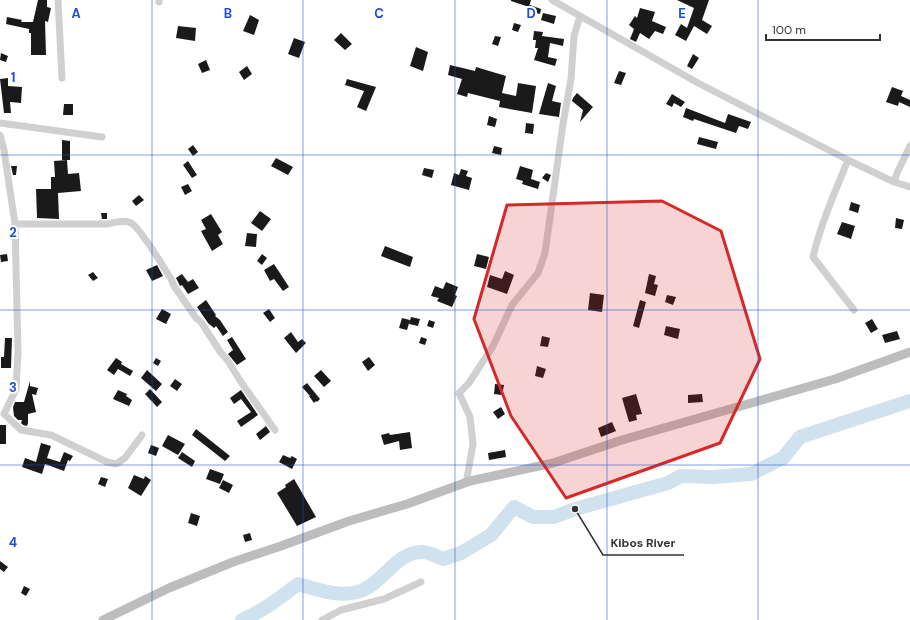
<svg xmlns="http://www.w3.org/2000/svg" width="910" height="620" font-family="'DM Sans',sans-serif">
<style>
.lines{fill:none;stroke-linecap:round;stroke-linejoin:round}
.river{stroke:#cfe2ee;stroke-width:14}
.building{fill:#1a1a1a}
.minor{stroke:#d0d0d0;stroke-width:7}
.secondary{stroke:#bdbdbd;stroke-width:9}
.marked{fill:#d62828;fill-opacity:0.2;stroke:#d62828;stroke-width:3;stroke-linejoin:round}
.grid{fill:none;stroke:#1d4ed8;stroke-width:1;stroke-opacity:0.55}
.grid-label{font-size:13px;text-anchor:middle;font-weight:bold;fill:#1d4ed8;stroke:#fff;stroke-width:4;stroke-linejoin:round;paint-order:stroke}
.leader{fill:none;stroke:#333;stroke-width:1.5}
.callout-dot{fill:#333;stroke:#fff;stroke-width:1.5}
.callout-label{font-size:12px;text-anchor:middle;font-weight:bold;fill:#333;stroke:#fff;stroke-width:4;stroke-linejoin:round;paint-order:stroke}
</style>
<rect width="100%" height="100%" fill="#fff"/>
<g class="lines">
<path class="river" d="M242,620c21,-9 38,-22 56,-36 20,6 43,14 63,7 23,-9 36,-40 62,-39 6,0 14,5 20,7l18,-6 30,-18 23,-28 19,10h21l21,-8 93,-26 13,-7 32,1 38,-3 32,-16 17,-21 110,-36"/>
</g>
<path class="building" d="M38,0h9v7l4,1 -3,14 -3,-1 1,34h-15v-22h-2v-4l-23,-5 1,-7 15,3 -1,2h12z
M511,0h20l-2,7 -18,-6z
M677,0h32l-7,20 10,6 -5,8 -13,-8 -8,15 -11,-6 6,-11 6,4 7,-20z
M530,5l11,4 -1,5 -11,-3z
M640,8l15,4 -3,9 14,6 -3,7 -8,-3 -6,8 -9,-6 -4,9 -6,-3 4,-10 -5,-4 6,-9 2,2z
M543,13l13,3 -2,8 -13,-4z
M250,15l9,5 -5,15 -11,-4z
M514,23l7,2 -3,7 -6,-2z
M178,26l18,2 -1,13 -19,-3z
M534,31l9,1 -1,4 22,3 -1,7 -13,-3 -2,14 9,2 -2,7 -21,-6 4,-12h-3l1,-8h-3z
M341,33l11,11 -7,6 -11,-10z
M495,36l6,1 -3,9 -6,-2z
M294,38l11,4 -6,16 -11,-4z
M416,47l12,5 -5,19 -13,-5z
M1,53l7,3 -2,6 -6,-2z
M693,54l6,4 -7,11 -5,-3z
M206,60l4,10 -8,3 -4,-9z
M450,65l25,6 1,-4 30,9 -4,17 14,3 2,-13 18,3 -4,27 -33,-6 1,-6 -32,-8 -1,4 -10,-3 5,-15 -14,-4z
M247,66l5,8 -8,6 -5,-8z
M619,71l7,2 -5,12 -7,-2z
M8,78v8l14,1 -1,16 -11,-1 1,11h-7l-4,-34z
M347,79l29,8 -10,24 -9,-4 7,-16 -19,-6z
M548,83l8,3 -4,15 9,2 -2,14 -20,-3z
M892,87l11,4 -2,5 9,4v7l-11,-5 -1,4 -12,-4z
M577,93l16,14 -13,15 3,-12 -11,-9 1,-3z
M672,94l13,8 -4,5 -7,-4 -2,4 -6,-3z
M64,104h9v11h-10z
M686,108l39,15 3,-9 23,8 -3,7 -9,-3 -3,7 -42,-14 -1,2 -10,-4z
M489,116l8,3 -2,8 -8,-2z
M526,123l8,1 -1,10 -8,-1z
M699,137l19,5 -2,7 -19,-5z
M62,140l8,1v19h-8z
M193,145l5,7 -5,4 -5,-7z
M494,146l8,2 -1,7 -9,-2z
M276,158l17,9 -5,8 -17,-9z
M67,160l1,14 11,-1 2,18 -23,2 1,26 -22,-1 -1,-29h15v-12h4l-1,-16z
M188,161l9,14 -5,3 -9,-13z
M11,166h6l-1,9h-3z
M520,166l13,4 -2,9 9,3 -2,7 -16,-5 1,-3 -7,-2z
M424,168l10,2 -2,8 -10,-3z
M461,169l7,2 -2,5 6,2 -3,12 -18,-5 3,-12 5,2z
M546,173l5,2 -3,7 -6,-4z
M188,184l4,7 -7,4 -4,-8z
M139,195l5,5 -8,6 -4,-5z
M851,202l9,3 -2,8 -9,-3z
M260,211l11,8 -9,12 -11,-8z
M101,213h6v6h-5z
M211,214l11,18 -4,3 5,9 -11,7 -11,-20 5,-2 -5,-9z
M896,218l8,2 -2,9 -7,-1z
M842,222l13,4 -4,13 -14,-5z
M247,233l10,1 -1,13 -11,-1z
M385,246l28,11 -3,10 -29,-11z
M7,254l1,7 -7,1 -1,-7z
M262,254l5,4 -5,7 -5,-4z
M477,254l12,3 -3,12 -12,-3z
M274,264l15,23 -6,4 -9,-12 -4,2 -6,-11z
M157,265l6,11 -11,5 -6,-11z
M505,271l9,4 -7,19 -20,-7 3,-12 12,4z
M93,272l5,6 -5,3 -5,-6z
M182,274l6,8 5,-3 6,9 -11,6 -6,-9 -2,1 -4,-8z
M649,274l7,2 -2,8 4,1 -3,11 -10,-3z
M446,282l12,5 -3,8 2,1 -5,11 -15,-6 2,-3 -8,-2 4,-10 8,3z
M590,293l14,2 -2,17 -14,-2z
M667,295l9,2 -3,8 -8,-3z
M206,300l10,15 -1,1 5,4 8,12 -5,4 -7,-10 -2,2 -6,-5 -11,-16z
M640,300l6,2 -7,26 -6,-2z
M162,309l9,5 -5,10 -10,-5z
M269,309l6,9 -5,4 -7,-9z
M411,317l9,2 -2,7 -9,-2z
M402,318l8,2 -3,10 -8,-2z
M872,319l6,10 -7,4 -6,-10z
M429,320l6,2 -2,6 -6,-2z
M666,326l14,3 -2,10 -14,-4z
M897,331l3,8 -15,4 -3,-8z
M291,332l7,10 4,-3 4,4 -10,10 -12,-15z
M542,336l8,2 -2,9 -8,-1z
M232,337l14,22 -9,6 -9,-11 5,-4 -6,-10z
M421,337l6,2 -2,6 -6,-2z
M5,338h7l-1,30h-10v-11h3z
M369,357l6,8 -7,6 -6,-9z
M116,358l6,4 -1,2 12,7 -3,5 -12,-7 -4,6 -7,-5z
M156,358l5,3 -3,5 -5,-3z
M537,366l9,3 -3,9 -8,-2z
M147,370l15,14 -6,7 -15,-13z
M321,370l10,11 -7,6 -10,-11z
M175,379l7,5 -5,7 -7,-5z
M30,381v5l8,2 -2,7 -4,-1 4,18 -8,2v9l-1,3 -4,-1 -2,-2 1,-3h-4l-4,-4 -1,-9 2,-5h9z
M307,383l13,16 -3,3 -1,-1 -2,2 -5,-7h1l-8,-9z
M495,384l9,1 -2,10 -8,-1z
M150,389l12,13 -5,5 -12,-13z
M118,390l9,4 -1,2 6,4 -3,6 -16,-7z
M241,390l17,25 -17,12 -4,-6 14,-9 -10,-13 -7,5 -4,-6z
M636,394l6,20 -6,1 1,5 -8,2 -7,-24z
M702,394l1,8 -15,1v-8z
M501,407l4,7 -7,5 -5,-7z
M612,422l4,9 -15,6 -3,-9z
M0,425h6v19h-6z
M266,426l4,6 -10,8 -4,-6z
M196,429l34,27 -5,5 -33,-26z
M410,432l2,16 -12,2 -1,-9 -15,4 -3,-10 8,-2 1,2z
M168,435l17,9 -7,11 -16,-9z
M41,443l10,3 -4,12 13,4 4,-10 9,4 -3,5 -2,-1 -4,11 -19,-7 -3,10 -20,-7 3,-9 11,4z
M151,445l8,3 -3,8 -8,-3z
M505,450l1,7 -17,3 -1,-7z
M182,452l13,9 -3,6 -14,-9z
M283,455l7,3 2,-2 5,3 -5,10 -13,-7z
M210,469l14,5 -4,10 -14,-5z
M134,475l10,4 1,-3 6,4 -10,16 -13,-8z
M101,477l7,2 -3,8 -7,-3z
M294,479l22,38 -19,9 -20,-33 9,-6 -1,-2z
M223,480l10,5 -4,8 -10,-5z
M191,513l9,3 -3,10 -9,-3z
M250,533l2,7 -7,2 -2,-7z
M0,561l8,6 -4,5 -4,-3z
M24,586l6,3 -4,7 -5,-3z"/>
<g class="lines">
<path class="minor" d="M58,0l4,78
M552,0l146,83 150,77 46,22 16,5
M159,2v-2
M0,123l102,14
M0,135l4,15 11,74 3,128 -2,37 -12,25 17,16 30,5 56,27 9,2 9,-6 17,-23
M848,160c-13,32 -27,63 -35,97l41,53
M894,182l3,-9 13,-27
M15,224h92c7,-1 17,-5 24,-1 9,4 33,45 40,56l3,7 22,32 5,4 20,31 7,8 13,21 34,48
M466,483l7,-39 -3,-27 -11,-24 10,-10 24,-37 19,-41 26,-32 7,-20 18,-129 8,-45 3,-43 6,-20
M322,620l19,-10 43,-11 37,-17"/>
<path class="secondary" d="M103,620l66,-32 64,-26 48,-16 68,-25 58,-17 63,-23 83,-18 69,-23 213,-61 75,-27"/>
</g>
<path class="marked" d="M662,201l59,30 39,128 -40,84 -154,55 -55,-82 -37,-97 33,-114z"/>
<path class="grid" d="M152,0v620M303,0v620M455,0v620M607,0v620M758,0v620M0,155h910M0,310h910M0,465h910"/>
<g class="grid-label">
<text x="76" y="18">A</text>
<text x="228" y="18">B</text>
<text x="379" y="18">C</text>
<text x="531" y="18">D</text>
<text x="682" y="18">E</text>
<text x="13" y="82">1</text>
<text x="13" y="237">2</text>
<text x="13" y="392">3</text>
<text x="13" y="547">4</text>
</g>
<path class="leader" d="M575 509L603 555H684"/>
<circle class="callout-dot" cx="575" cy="509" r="4"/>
<g class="callout-label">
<text x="643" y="547">Kibos River</text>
</g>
<path d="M766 34v6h114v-6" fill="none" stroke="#333333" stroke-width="2"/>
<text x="772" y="34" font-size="12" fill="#333333" stroke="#ffffff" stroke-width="3" paint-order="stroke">100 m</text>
</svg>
